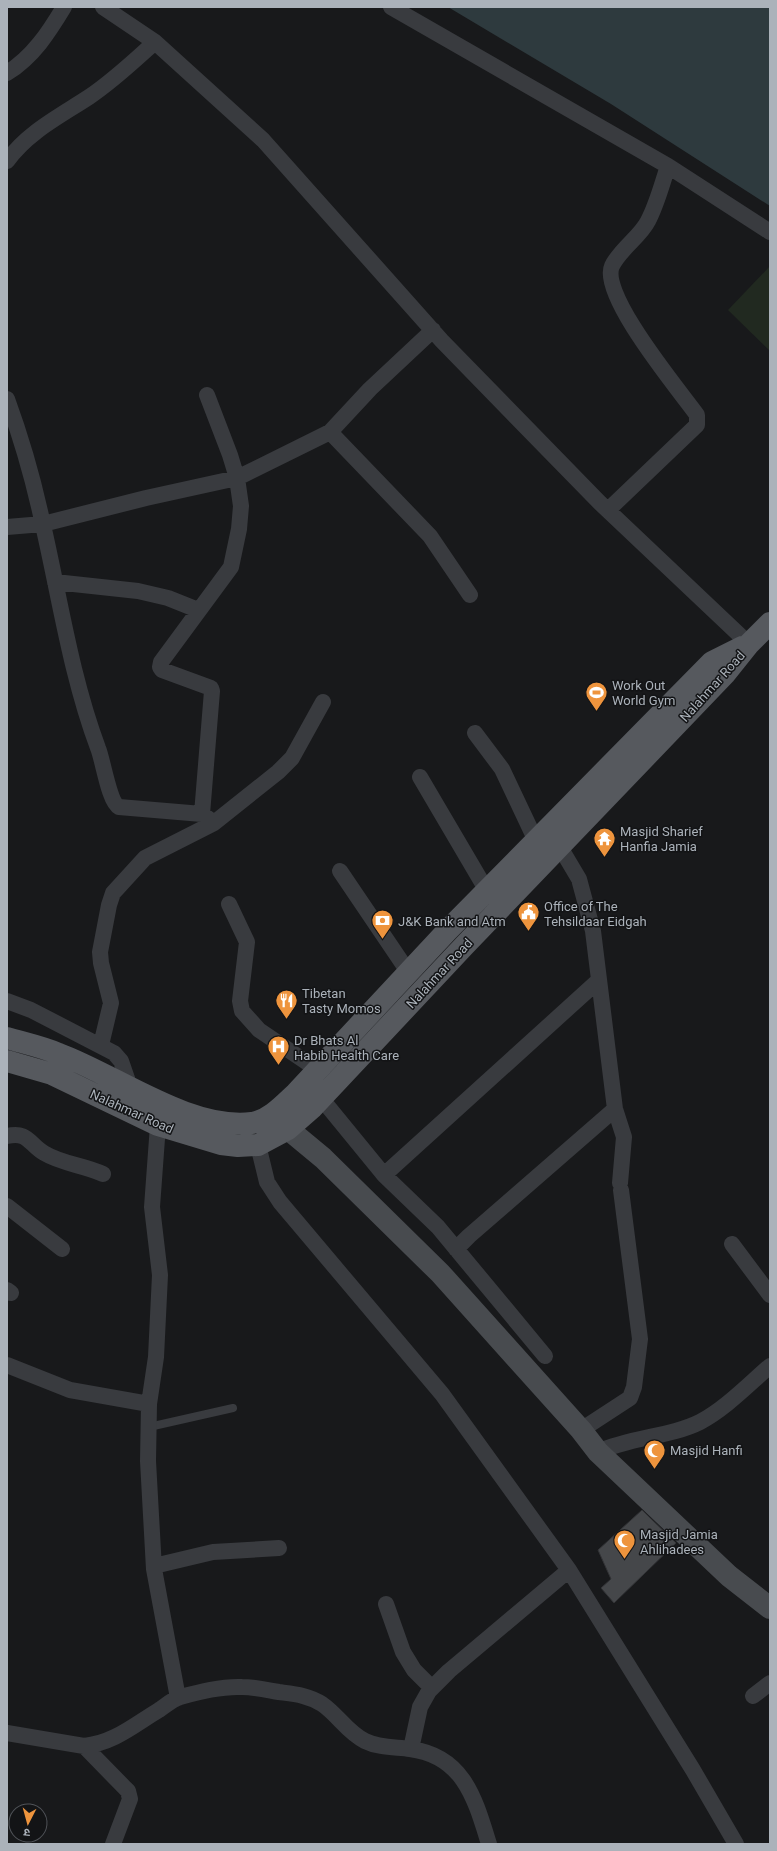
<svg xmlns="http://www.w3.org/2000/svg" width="777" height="1851" font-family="Roboto,'Noto Sans Devanagari',sans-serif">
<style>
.green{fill:#212920}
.water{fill:#2e3a3e}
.building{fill:#45474a;stroke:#323336}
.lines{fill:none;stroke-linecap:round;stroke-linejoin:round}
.lane{stroke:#393b3f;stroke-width:8}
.street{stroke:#393b3f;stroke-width:16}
.secondary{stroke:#484b4f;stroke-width:22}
.primary{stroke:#56595e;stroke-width:22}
.labels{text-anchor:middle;stroke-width:3;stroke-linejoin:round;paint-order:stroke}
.poi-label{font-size:13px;fill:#abb2ba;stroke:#131416;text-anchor:start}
.street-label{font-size:13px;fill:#abb2ba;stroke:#131416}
</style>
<rect width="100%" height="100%" fill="#18191b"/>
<path class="green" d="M770,266v85l-42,-41z"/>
<path class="water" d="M448,7h322v199l-159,-102z"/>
<path class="building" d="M642,1510l34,33 -62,60 -13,-15 10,-9 -13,-29z"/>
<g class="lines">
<path class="lane" d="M149,1427l84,-19"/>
<path class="street" d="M103,7l52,35 108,98 179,201 158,162 149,141
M391,7l277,159 102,66
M7,73c26,-16 42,-41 57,-66
M7,161c21,-29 53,-45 82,-64 24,-16 45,-36 66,-55
M7,399c15,41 27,83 36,126 17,74 28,151 55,223 5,12 11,54 21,59l83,7 12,9
M330,432l100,104 40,59
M608,510l89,-85v-10c-18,-25 -98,-121 -85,-149 8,-17 28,-29 36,-45 9,-17 14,-37 20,-55
M7,527l36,-3 103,-26 91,-20 93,-46 40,-43 63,-59
M55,582l83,9 30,7 30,12
M475,733l27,36 34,72
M420,777l67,114
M202,814l10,-123 -1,-3 -49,-18 -2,-3 1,-5 70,-95 8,-38 2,-23 -4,-28 -7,-23 -23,-60
M560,847l19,32 14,52 22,178
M340,871l69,102
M229,904l18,38 -7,59 2,10 17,19 59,40
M7,1001l24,9 83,43 7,8 9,26
M101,1045l10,-42 -10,-40 -1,-11 9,-47 4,-12 32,-35 69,-35 64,-51 14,-14 31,-56
M321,1098l63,77 54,52 107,129
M158,1125l-6,82 8,68 -4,82 -7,47 -1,57 6,108 24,129
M7,1136c21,-5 22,8 37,17 18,11 40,12 59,21
M258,1145l9,37 13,20 162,192 127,176 124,200 43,74
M384,1175l214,-194
M7,1206l55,43
M732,1244l38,51
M456,1249l13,-13 146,-127 9,28 -4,46
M7,1290l4,3
M7,1365l63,25 79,14
M581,1430l49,-32 4,-11 6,-48 -19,-149
M598,1452c32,-15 72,-15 102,-30 25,-13 49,-38 70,-56
M154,1566l59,-14 66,-4
M386,1604l17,48 11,18 18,18
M753,1696l17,-13
M7,1733l77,13c30,-3 50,-21 75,-36 6,-4 14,-11 21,-13 19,-5 42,-11 62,-10 12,0 25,3 37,5 15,2 29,3 43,12 16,11 25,28 43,37 14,7 31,6 45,8 54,7 65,50 79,95
M84,1746l40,41 4,4 2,8 -17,45
M411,1749l9,-42 9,-16 20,-20 120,-101"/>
<path class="secondary" d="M277,1115l11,14 35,29 117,115 141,157 17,22 131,124 41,32"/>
<path class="primary" d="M7,1038c17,5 36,9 52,16 57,21 131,77 193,69 18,-3 32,-19 44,-30l152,-163 264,-268 30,-15
M7,1061l45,13 106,51 63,19 17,2 20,-1 30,-16 24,-21 152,-162 261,-272 24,-30 21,-21"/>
</g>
<defs>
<symbol id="stadium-pin" viewBox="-11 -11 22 30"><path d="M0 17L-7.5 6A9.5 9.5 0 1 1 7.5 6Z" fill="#ee943d" stroke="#131416"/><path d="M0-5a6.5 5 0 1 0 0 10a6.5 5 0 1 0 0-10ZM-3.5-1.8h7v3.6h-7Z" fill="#fff"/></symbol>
<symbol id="temple-pin" viewBox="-11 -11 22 30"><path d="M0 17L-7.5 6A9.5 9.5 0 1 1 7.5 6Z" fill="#ee943d" stroke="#131416"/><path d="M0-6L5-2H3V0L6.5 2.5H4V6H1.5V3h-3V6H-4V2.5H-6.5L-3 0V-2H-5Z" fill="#fff"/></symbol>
<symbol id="civic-pin" viewBox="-11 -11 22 30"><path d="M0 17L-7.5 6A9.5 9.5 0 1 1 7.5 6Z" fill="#ee943d" stroke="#131416"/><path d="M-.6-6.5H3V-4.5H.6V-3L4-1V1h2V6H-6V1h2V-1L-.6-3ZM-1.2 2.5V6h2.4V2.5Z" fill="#fff"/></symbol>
<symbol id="bank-pin" viewBox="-11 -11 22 30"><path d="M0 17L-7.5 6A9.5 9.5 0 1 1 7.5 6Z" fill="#ee943d" stroke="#131416"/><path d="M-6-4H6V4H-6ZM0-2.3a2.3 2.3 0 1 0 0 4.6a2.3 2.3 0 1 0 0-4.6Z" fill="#fff"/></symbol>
<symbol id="restaurant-pin" viewBox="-11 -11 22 30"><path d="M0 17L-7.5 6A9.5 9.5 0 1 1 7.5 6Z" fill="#ee943d" stroke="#131416"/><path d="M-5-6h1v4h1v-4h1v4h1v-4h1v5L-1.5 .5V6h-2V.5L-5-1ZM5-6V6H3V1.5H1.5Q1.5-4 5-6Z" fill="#fff"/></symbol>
<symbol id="hospital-pin" viewBox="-11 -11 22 30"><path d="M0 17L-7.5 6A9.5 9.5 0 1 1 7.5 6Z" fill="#ee943d" stroke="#131416"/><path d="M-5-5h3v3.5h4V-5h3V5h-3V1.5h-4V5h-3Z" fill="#fff"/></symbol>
<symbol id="mosque-pin" viewBox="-11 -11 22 30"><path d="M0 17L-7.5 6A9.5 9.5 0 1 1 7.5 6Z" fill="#ee943d" stroke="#131416"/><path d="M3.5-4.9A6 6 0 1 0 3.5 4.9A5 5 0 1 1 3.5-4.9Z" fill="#fff"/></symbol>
</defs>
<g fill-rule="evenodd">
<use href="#stadium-pin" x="584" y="680" width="25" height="34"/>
<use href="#temple-pin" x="592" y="826" width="25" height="34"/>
<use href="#civic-pin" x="516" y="900" width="25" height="34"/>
<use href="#bank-pin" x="370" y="908" width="25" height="34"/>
<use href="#restaurant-pin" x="274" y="988" width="25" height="34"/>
<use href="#hospital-pin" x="266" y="1034" width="25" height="34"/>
<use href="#mosque-pin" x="642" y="1438" width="25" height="34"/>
<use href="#mosque-pin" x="612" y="1528" width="25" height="34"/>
</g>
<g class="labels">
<g class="poi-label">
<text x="612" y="690">Work Out<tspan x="612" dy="15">World Gym</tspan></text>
<text x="620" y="836">Masjid Sharief<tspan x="620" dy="15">Hanfia Jamia</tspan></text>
<text x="544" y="911">Office of The<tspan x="544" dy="15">Tehsildaar Eidgah</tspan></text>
<text x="398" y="926">J&amp;K Bank and Atm</text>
<text x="302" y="998">Tibetan<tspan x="302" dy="15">Tasty Momos</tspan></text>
<text x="294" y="1045">Dr Bhats Al<tspan x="294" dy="15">Habib Health Care</tspan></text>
<text x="670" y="1455">Masjid Hanfi</text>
<text x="640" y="1539">Masjid Jamia<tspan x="640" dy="15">Ahlihadees</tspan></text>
</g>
<g class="street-label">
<text transform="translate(712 686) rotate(-48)" y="5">Nalahmar Road</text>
<text transform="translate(439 973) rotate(-47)" y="5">Nalahmar Road</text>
<text transform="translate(132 1111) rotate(24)" y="5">Nalahmar Road</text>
</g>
</g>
<rect width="777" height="1851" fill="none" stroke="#abb2ba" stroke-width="16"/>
<g transform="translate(28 1823) rotate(186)"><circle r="19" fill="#131416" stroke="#505358"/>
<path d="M0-3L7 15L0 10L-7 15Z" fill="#ee943d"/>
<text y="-6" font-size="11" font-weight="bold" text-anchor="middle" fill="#abb2ba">उ</text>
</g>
</svg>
